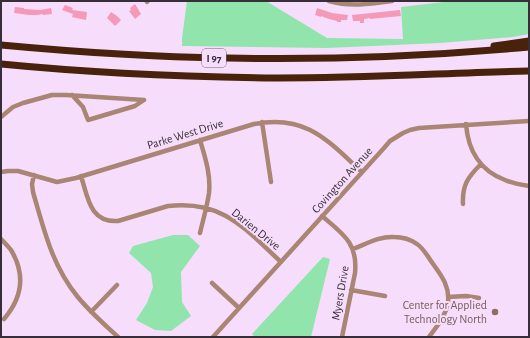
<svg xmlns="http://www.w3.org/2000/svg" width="530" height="338" font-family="'Alegreya Sans',sans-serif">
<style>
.green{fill:#92e4ad}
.building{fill:#f499b8}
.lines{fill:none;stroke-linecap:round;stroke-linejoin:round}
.minor{stroke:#a98573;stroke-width:4.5}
.highway{stroke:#49220c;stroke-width:7}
.education-dot{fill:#8d6e63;stroke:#f6ddfb;stroke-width:1.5}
.labels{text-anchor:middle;stroke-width:4;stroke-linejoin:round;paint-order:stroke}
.shield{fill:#f6ddfb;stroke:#706273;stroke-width:1}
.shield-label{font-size:11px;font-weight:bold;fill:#372e39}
.street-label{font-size:12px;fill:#372e39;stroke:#f6ddfb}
.education-label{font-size:12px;fill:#785e54;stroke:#f6ddfb;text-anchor:end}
</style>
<rect width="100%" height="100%" fill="#f6ddfb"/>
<path class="green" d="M187,1h79l61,37 76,1 -2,-32 51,-6h77v33l-16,3 -73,6 -113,5 -145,-2v-8z
M173,235h15l12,11 -19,26 1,30 9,14 -20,15 -16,-1 -19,-10 11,-17 6,-16 -2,-14 -22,-20 4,-7z
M323,257l7,2 -19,78h-56l-3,-3z"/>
<path class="building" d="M135,4l6,10 -6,5 -6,-8 2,-1 -1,-2z
M65,5l8,3 -1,2 15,2 -1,8 -14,-3 1,-3 -11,-4z
M15,7l9,1v1l16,1 11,-2 1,6 -9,1v-1l-6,1h-8l-15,-2z
M317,8l15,5 16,2 -1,5h-6v2h-4v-1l-8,-2 -8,-3v1l-6,-2z
M400,10l1,6 -31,3v-1l-6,1v4h-4v-2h-7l-1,-6z
M111,12l6,4 4,4 -6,6 -8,-8z"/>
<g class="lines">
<path class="minor" d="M329,1c21,6 41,3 63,0
M147,2l1,-1
M72,95l11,12 5,13 47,-14 9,-6
M1,117l12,-10 10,-4 29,-8h14l78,5
M262,122l9,60
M466,124c2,26 14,47 39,56 7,3 16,5 24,6
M200,140c5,17 11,35 9,53 -2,14 -6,27 -9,40
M1,172l7,-1h10l39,11 19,-4 178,-54c52,-10 73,16 108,48
M34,175l-2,9 1,8c11,38 19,73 44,104 12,15 27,28 41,41
M81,176c7,22 9,47 37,45l50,-15c55,-6 76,22 113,56
M463,204c-1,-19 5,-27 18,-40
M322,216c21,18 36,27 33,57l-13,64
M1,239c3,3 7,7 10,11 15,25 11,48 -7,69
M353,249c13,-5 27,-13 41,-12 8,0 16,2 23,7 6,4 10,11 14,17 9,13 19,24 17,41 -2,14 -11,24 -19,35
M212,283l27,25
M351,290l34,6
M448,297l18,-1 13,2
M91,312l26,-27
M213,337l171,-189 6,-7 13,-8 7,-3 9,-2 110,-7"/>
<path class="highway" d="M1,45c75,7 151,12 226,13 101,2 202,-2 302,-11
M494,46l35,-5
M1,64c92,9 185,13 277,14 84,0 168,-5 251,-7"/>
</g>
<circle class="education-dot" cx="495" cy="312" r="4"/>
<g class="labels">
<rect class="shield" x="202" y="49" width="24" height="18" rx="3"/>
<g class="shield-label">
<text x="214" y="62">I 97</text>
</g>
<g class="street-label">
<text transform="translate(185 134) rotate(-17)" y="4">Parke West Drive</text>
<text transform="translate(342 180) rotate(-48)" y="4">Covington Avenue</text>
<text transform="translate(256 229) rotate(39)" y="4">Darien Drive</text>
<text transform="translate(340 293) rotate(-80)" y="4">Myers Drive</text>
</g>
<g class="education-label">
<text x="487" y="309">Center for Applied<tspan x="487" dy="14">Technology North</tspan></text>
</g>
</g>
<rect width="530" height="338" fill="none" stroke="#372e39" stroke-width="4"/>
</svg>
